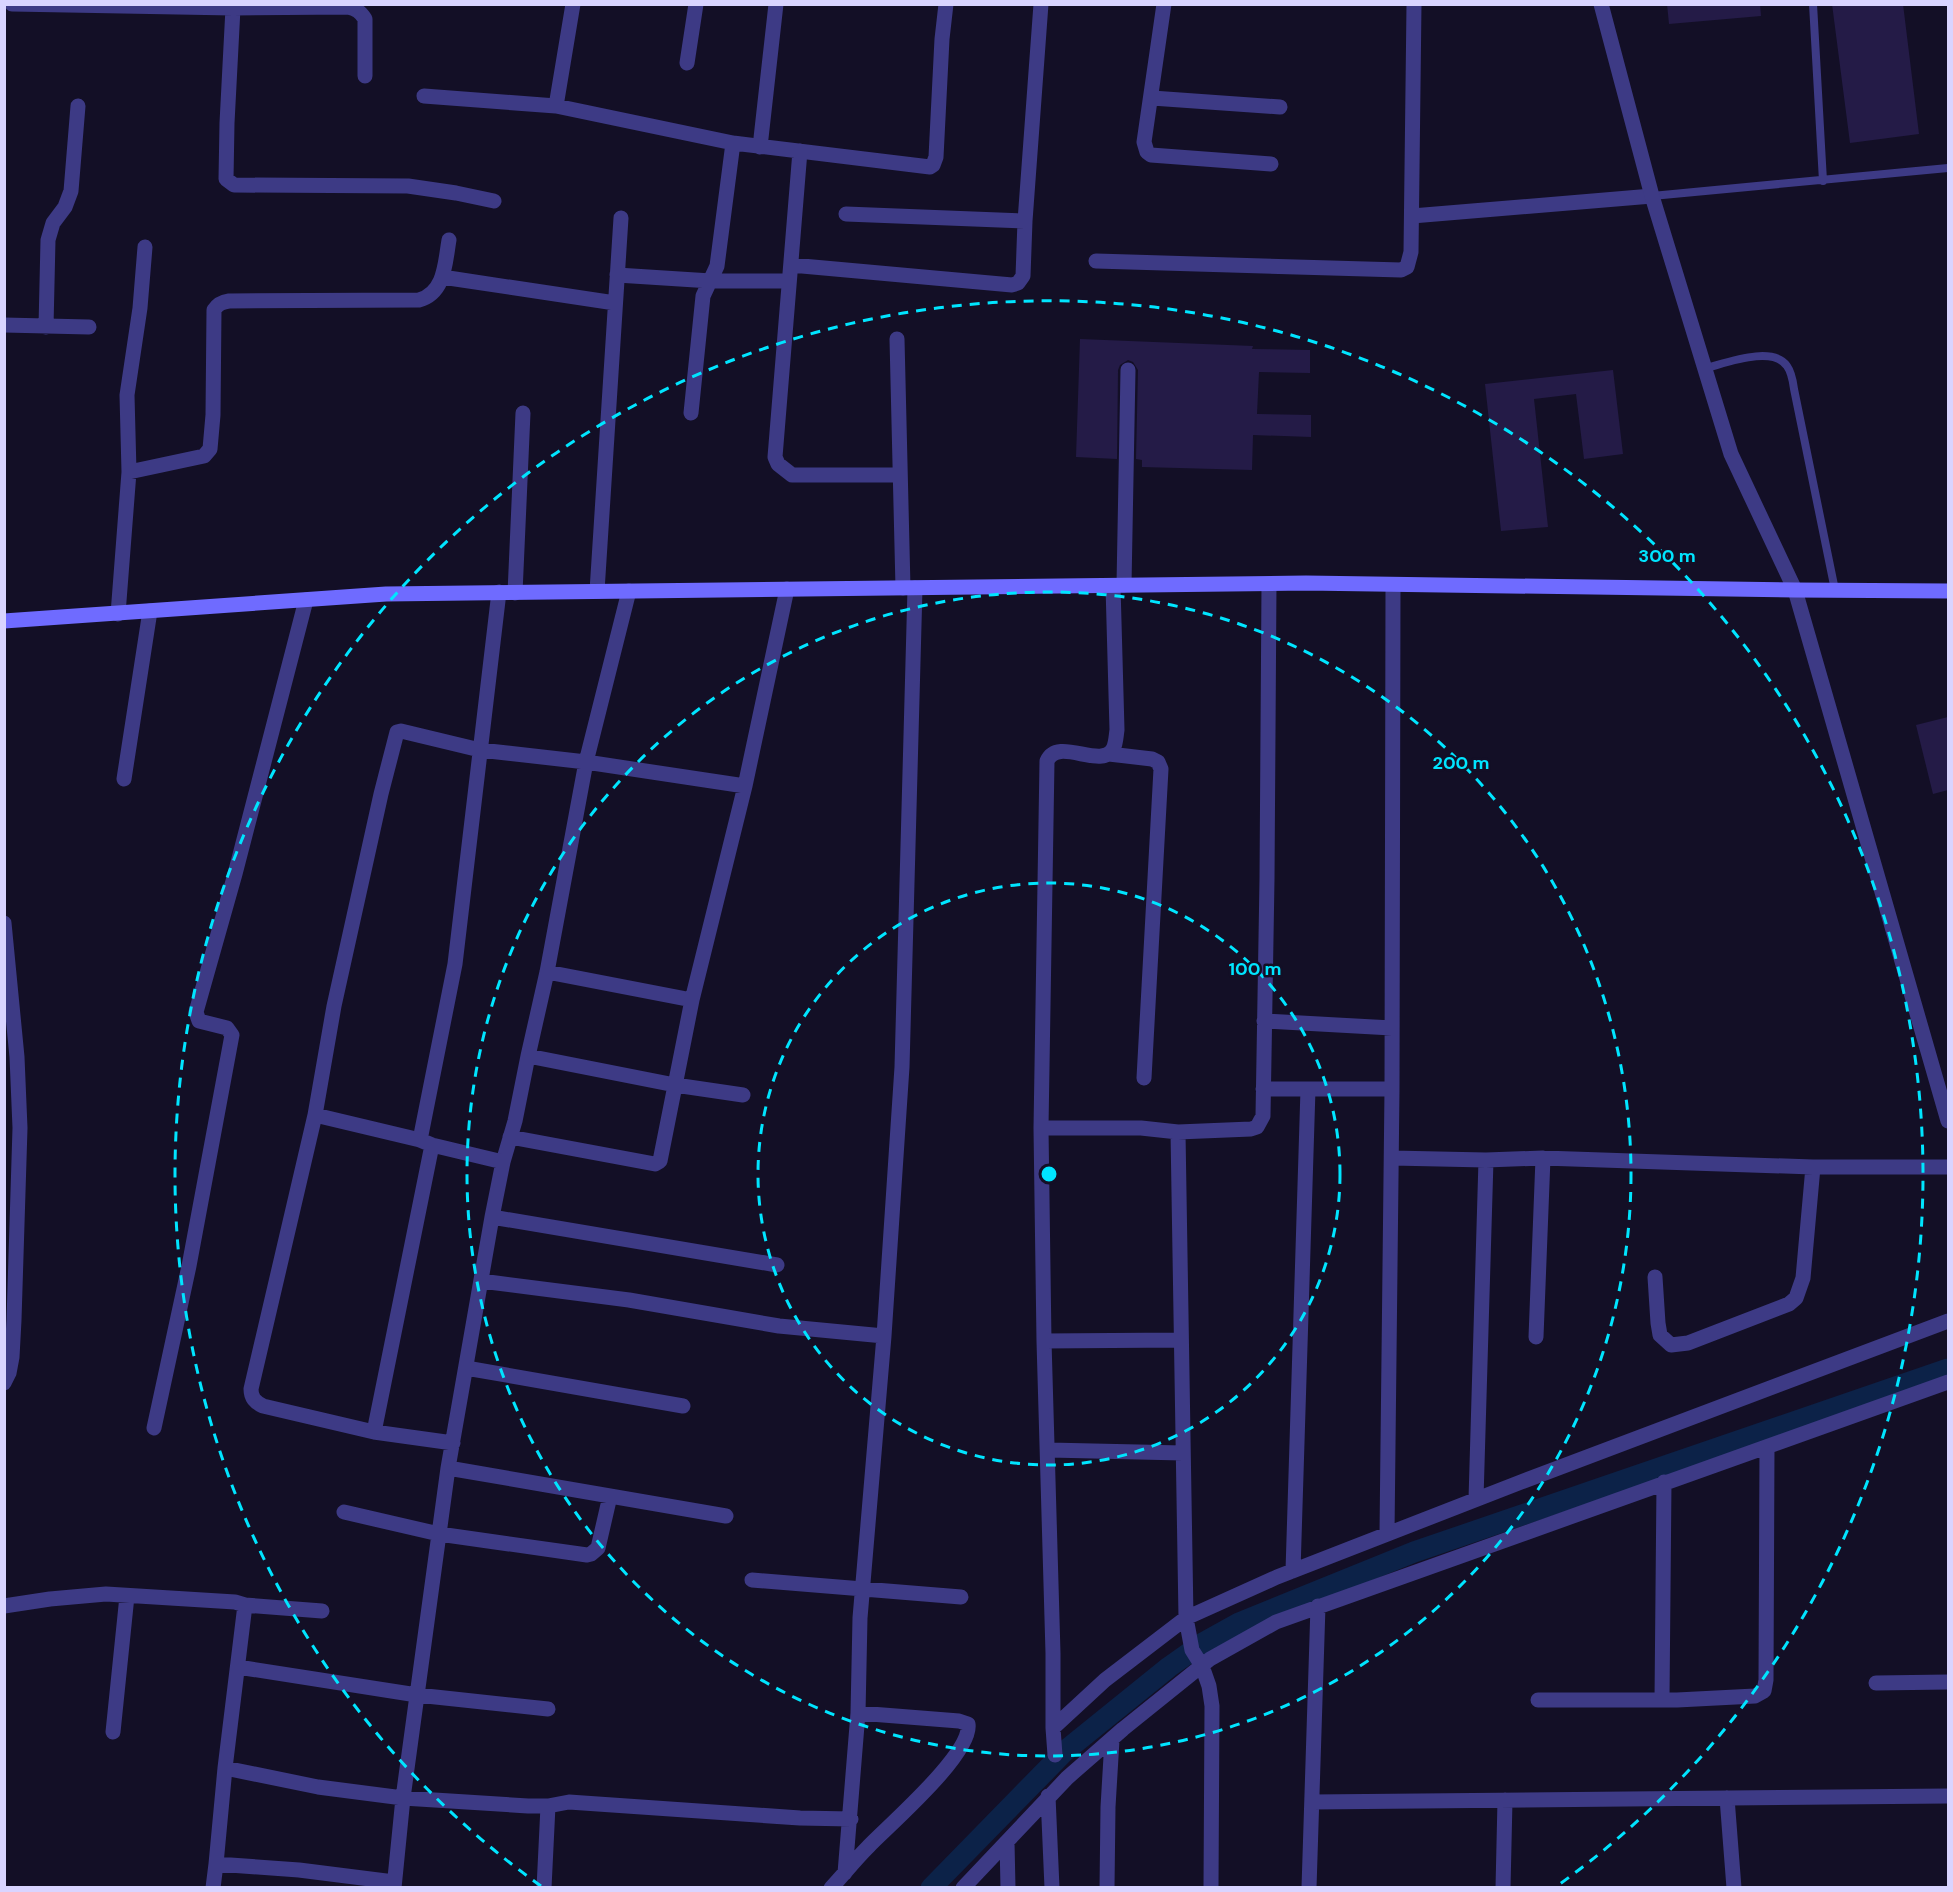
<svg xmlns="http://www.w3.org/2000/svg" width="1953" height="1892" font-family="'DM Sans',sans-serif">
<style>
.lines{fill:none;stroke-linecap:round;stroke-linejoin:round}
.canal{stroke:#0c2248;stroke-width:21}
.building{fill:#241b47}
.service{stroke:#3d3a85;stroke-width:8}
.minor{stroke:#3d3a85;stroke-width:15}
.tertiary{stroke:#3d3a85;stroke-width:15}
.secondary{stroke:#6f6bff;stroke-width:15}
.ring{fill:none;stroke:#00e5ff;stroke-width:3;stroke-dasharray:10 8}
.centre{fill:#00e5ff;stroke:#130f26;stroke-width:3}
.ring-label{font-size:18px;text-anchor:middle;font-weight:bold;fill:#00e5ff;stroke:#130f26;stroke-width:5;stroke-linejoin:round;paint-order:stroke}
</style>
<rect width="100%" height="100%" fill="#130f26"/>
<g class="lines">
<path class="canal" d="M931,1888l134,-137 104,-84 34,-24 36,-20 175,-71 534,-183"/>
</g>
<path class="building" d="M1667,4h93l1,12 -92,8z
M1832,4h71l16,130 -69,9z
M1080,339l173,7 -1,3 58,1v23l-51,-1 -2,42 54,1v22l-58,-2 -1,35 -110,-3v-7l-6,-1 2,-89 -5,-8 -5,-2 -8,5 -2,5 -1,89 -41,-2z
M1613,370l10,84 -39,5 -8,-65 -42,5 14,128 -47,4 -16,-147z
M1948,717v73l-15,4 -17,-69z"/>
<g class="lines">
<path class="service" d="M1813,4l10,177
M1652,196l296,-28
M1706,368c20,-5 67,-23 81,-2 5,7 6,16 7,23l41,201"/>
<path class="minor" d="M12,4l221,4v-4
M1164,4l-20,138 3,10 4,3 120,9
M687,63l9,-59
M365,76v-57c-5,-8 -9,-10 -17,-12l-115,1 -6,115 -1,56 8,6 174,1 48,7 38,8
M424,96l132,10 177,37 197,24 3,-2 3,-8 6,-118 4,-35
M1152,98l128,9
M556,106l17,-102
M760,147l16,-143
M800,151l-25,306 3,7 14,11h108
M846,214l179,7
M1412,216l240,-20
M1096,261l305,9 6,-3 4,-15 3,-248
M791,265l221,20 6,-2 5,-7 2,-55 16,-217
M617,275l94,6h78
M442,277l173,26
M4,325l85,2
M46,327l2,-87 5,-17 12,-16 6,-16 7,-85
M897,339l6,249
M691,413l12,-117 14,-30 16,-123
M129,472l-2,-77 13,-87 5,-61
M1124,585l4,-215
M597,591l24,-373
M499,592l-44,372 -35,176 12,5 71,17
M515,593l8,-180
M118,614l11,-142 75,-16 6,-7 3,-34 1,-105c4,-6 8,-8 15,-9l190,-1c26,-7 26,-37 30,-60
M1109,754l43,5 6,3 3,7 -17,309
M124,779l26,-168
M4,923l13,134 3,71 -6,192 -2,37 -3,16 -5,10
M547,972l145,28
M1264,1021l128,7
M528,1056l147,29 68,10
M1263,1089h45l-15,482
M1308,1089h84
M315,1115l19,-109 47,-212 16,-62 4,-1 79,19 106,12 159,24
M1041,1128h100l37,4 8,486 6,32 10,16 7,20 3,20 -1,182
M1178,1132l73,-3 6,-2 6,-11 4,-237 2,-295
M510,1137l145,27 5,-3 32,-161 53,-214 42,-197
M432,1145l-58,287 79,11
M1392,1158l94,2 57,-2 270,9h135
M492,1217l285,48
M1655,1277l3,46 2,12 11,10 17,-2 101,-39 7,-6 7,-20 10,-111
M481,1281l148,19 150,26 105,10
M1536,1337l7,-179
M1044,1341l136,-1
M466,1368l217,38
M154,1428l35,-162 43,-231 -5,-7 -28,-7 -3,-9 39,-138 71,-274
M374,1432l-111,-26c-8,-4 -12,-8 -12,-17l64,-274 105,25
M1049,1450l134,3
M448,1468l278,48
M1476,1499l10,-339
M344,1512l95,22 148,21 4,-1 7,-6 12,-52
M1387,1534l5,-445 1,-504
M752,1580l209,17
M245,1605l-20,163 -9,96 83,6 95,12
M4,1606l46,-7 56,-5 129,8 10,3 77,6
M238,1667l179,28 131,14
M1876,1683l72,-1
M1538,1700h139l78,-4 9,-5 2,-11 1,-233
M1662,1700l2,-218
M1053,1728l52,-48 81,-62 91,-41 244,-95 427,-161
M113,1732l14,-136
M1055,1755l-2,-27v-75l-9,-312 -3,-213 6,-367c11,-25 54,9 66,-12 3,-5 3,-13 4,-19l-4,-144
M225,1768l93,19 85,11 125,8h20l21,-4 231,16 51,1
M1048,1796l4,92
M1727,1798l7,90
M1312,1802l636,-6
M1007,1842l1,46
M845,1873l13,-160 2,-95 24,-282 18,-269 13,-479
M213,1888l3,-24
M394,1888l9,-90 45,-330 44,-251 11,-55 12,-41 13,-65 19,-84 39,-210 43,-171
M544,1888l4,-82
M831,1888c13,-14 24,-28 37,-41 21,-22 105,-94 100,-123l-9,-3 -101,-8
M963,1888l104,-110 56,-49 87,-70 66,-37 672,-240
M1107,1888l1,-81 4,-67
M1309,1888l9,-282
M1503,1888l2,-88"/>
<path class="tertiary" d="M1601,4l51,192 79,258 64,136 153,531"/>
<path class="secondary" d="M4,621l382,-27 920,-11 489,7 153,1"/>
</g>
<g class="ring">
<circle cx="1049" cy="1174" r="291"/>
<circle cx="1049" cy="1174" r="582"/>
<path d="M541 1886A874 874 0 1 1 1557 1886"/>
</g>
<circle cx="1049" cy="1174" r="9" class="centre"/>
<g class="ring-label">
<text x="1667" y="562">300 m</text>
<text x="1461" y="769">200 m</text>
<text x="1255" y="975">100 m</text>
</g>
<rect width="1953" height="1892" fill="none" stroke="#d9d4ff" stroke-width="12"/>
</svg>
